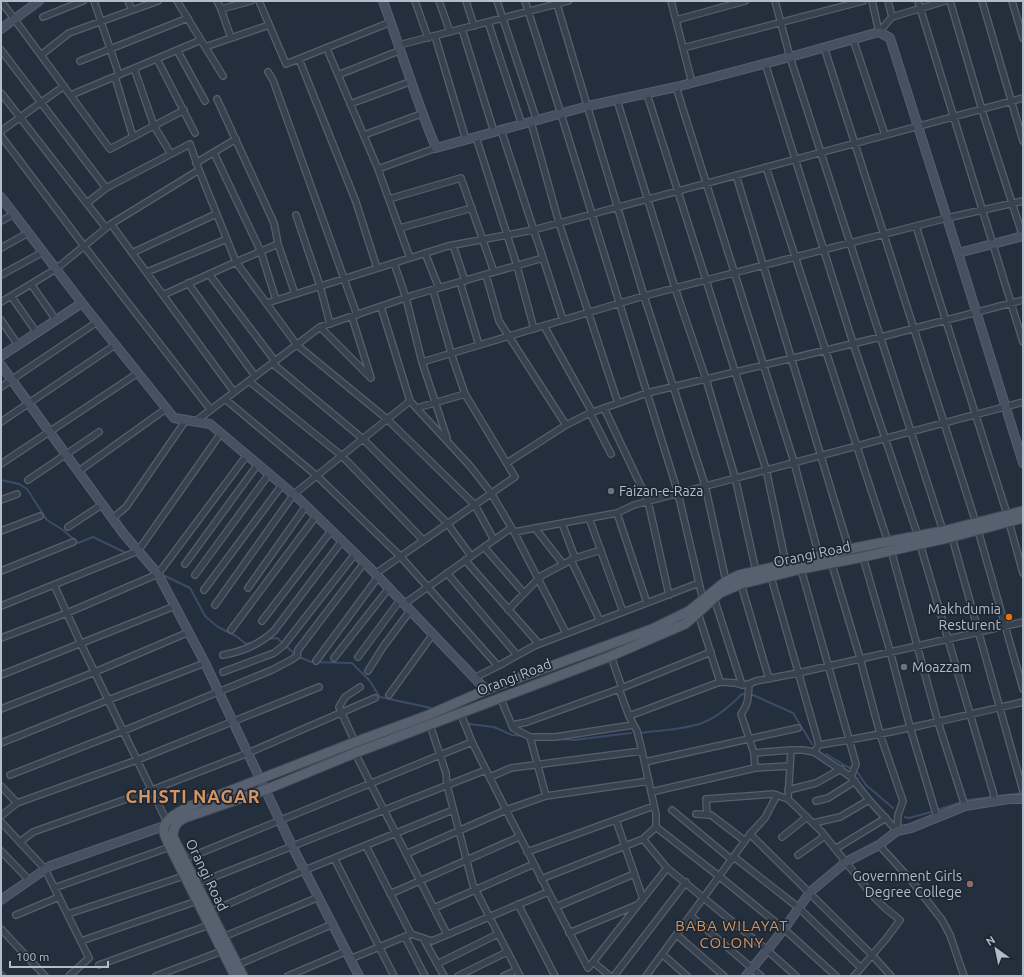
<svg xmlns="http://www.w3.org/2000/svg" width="1024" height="977" font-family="Ubuntu,sans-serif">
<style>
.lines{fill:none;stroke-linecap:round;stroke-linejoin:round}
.stream{stroke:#394c67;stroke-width:2}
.street-casing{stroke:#565f6c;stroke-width:8}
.secondary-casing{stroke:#565f6c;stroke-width:10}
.primary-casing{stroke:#414a57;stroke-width:11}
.street{stroke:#38414e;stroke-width:5.5}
.secondary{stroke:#465061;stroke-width:8}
.primary{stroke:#56606e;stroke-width:9}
.worship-dot{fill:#6b7280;stroke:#1d2633;stroke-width:1.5}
.food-dot{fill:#e8710a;stroke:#1d2633;stroke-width:1.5}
.education-dot{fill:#8d6e63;stroke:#1d2633;stroke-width:1.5}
.labels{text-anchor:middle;stroke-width:3.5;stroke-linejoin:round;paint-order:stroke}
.poi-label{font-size:14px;fill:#b4bcc9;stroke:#1d2633;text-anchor:start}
.street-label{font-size:14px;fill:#b4bcc9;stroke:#1d2633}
.neighbourhood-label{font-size:15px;letter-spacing:1px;fill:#d59563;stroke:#1d2633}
.district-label{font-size:18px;font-weight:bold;letter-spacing:1px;fill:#d59563;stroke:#1d2633}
</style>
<rect width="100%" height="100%" fill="#242f3e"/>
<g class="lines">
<path class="stream" d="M1,480l18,4 8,5 20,31 16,10 15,13 15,-6 33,16
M165,576l25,12 15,28 13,11 18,9 10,8 9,-2
M267,639l10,-1 20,18 14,6 41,1 17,17 11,17 51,11
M469,724l25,3 18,8 12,1
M641,733c20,-3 42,-3 61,-10 14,-5 30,-19 40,-29l11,1 40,18 19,31
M558,739l16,1 57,-7
M826,754l32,19 8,12 27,23
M905,817l4,1 22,-6 37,-12 54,-7"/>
<defs>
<path id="street" d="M1,1l109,148 74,-39
M94,1l25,74
M128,1l4,9
M177,1l46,75
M217,1l4,8 10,29
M259,1l27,63 105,-42
M415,1l13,37
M439,1l11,31
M466,1l8,25
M497,1l40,120
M525,1l36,113 117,379 25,107
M556,1l88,295 61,189 21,96
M671,1l21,82
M775,1l15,56 153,474
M872,1l7,31
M888,1l4,16
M918,1l105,341
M950,1l32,109 41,127
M982,1l41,140
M1012,1l11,37
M221,9l30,-8
M43,17l40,-16
M676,20l69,-19
M488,22l34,103
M462,29l32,103
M879,32l13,-15 53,-16
M435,36l31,104
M853,39l32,96
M399,45l169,-44
M205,47l64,-22
M824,47l152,476 47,166
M683,48l180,-47
M327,49l51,120 32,89
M1,50l105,138
M177,50l28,51
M41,55l28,-22 89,-32
M157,59l38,74
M299,59l57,143 21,66
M80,61l108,-43
M765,63l88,280 65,193
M134,68l20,58 17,28
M268,72l5,8 84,235
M338,75l63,-25
M115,77l18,60
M676,87l118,375 25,94
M1,93l105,135
M647,94l119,375 20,95
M71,95l130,-55
M617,100l58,188 31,91 29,98 21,94
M350,104l62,-23
M531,122l28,101 59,180
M1,131l63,-45
M364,135l57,-21
M1,136l83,110 126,163
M476,137l41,129 17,63
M214,153l47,99 15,48
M196,163l40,-24
M766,167l122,375
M378,169l58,-21
M736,175l113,374
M389,199l72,-21 33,94
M87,203l19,-15 84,-44 9,26 37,92 61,83 90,74 88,86 19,35
M296,215l24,71 10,38
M1,221l13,-7
M111,224l123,168
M916,226l91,288
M400,228l72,-20
M278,244l17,50
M453,245l12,36
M1,248l27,-15
M132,253l84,-39
M425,253l14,35
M543,258l20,62
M394,263l12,35 16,64 25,76
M147,272l80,-33
M209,274l66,87
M1,275l42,-23
M486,275l13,46 67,104
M460,282l19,63
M188,283l67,93
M31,284l25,36
M163,295l73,-33 42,-18 -4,-21 -57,-124
M11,296l26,37
M1,302l55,-33 55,-45 88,-54
M267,303l181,-57 85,-16 490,-132
M381,307l29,94 60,65 21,27 23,39 103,-19 17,-8 389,-103
M1,320l17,25
M544,326l48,86
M320,327l51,51 -19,-61
M422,362l222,-66 303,-78 76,-17
M272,363l91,76 84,84 24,33
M249,381l93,75 81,84
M1,387l96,-65
M225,399l92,77 83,80 98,110
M417,408l48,-14
M604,408l44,93 21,94
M590,413l21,41
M196,421l124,-94 94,-32 129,-37 -42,-128
M1,422l114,-77
M507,463l59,-38 24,-12 57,-20 234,-56 142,-37
M1,464l137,-91
M79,471l88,-63
M28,480l71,-48
M1,500l16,-6
M617,513l30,90
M113,518l13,-11 60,-87
M589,518l34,94
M1009,522l14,51
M562,523l13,35
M68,527l35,-23
M535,528l28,36
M1,531l39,-15
M514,532l52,101
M952,537l71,254
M920,544l73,248 2,9
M484,547l40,46
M891,550l47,172 27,84
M863,557l27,94 20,76 27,90
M465,560l74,84
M571,560l29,61
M831,561l29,97 20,76 23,67 -5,14 -1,16
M185,564l73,-100
M801,569l55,195 -5,13
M1,571l72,-29
M447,573l70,82
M375,574l140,-97 -50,-83 -14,-41 -18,-63
M195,575l74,-101
M771,577l48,168
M741,584l28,95
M54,585l27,59 86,178
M248,588l58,-82
M204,590l78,-105
M714,598l28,87
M404,604l107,-76
M215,605l79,-111 116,-93
M1,606l137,-55 83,-118
M508,610l33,-34 34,-18 26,-8
M698,613l22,69
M262,621l69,-90
M231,630l85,-114
M1,638l66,-25 91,-39 89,-119
M223,655c18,-3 37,-11 51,-24l68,-90
M611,656l11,32
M358,657l42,-57
M334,658l55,-70
M316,661l62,-84
M368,671l15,-24 27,-36
M223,672l51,-19 10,-8 71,-91
M1,675l174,-69
M474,678l24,-12 36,-20 165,-63
M749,684c-1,14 0,19 -8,30l13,39 1,15
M389,695l44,-61
M500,697l13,31 17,9h25l78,-12
M1,709l94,-37 94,-40
M460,712l12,30 34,68 82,158 5,-6
M629,716l91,-34 15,1 7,2 7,-1 7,-3 42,-8 225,-51
M429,722l17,51 1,12 26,100 47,91
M512,725l15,-3 92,-33 92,-37
M530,737l16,59
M355,742l-16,-35 6,-10 15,-10
M1,743l107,-43 97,-37
M791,750l-3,49 33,32 51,64 13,13 15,12 -14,19 -32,37
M814,752l5,-7c69,-11 136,-27 204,-43
M355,753l92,181
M754,753l37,-3h12l11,2 37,25 18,23 28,31
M645,762l153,-34
M10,775l113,-44 149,-61 19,-10 6,-4 1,-6 66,-87
M490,777l21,-9 131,-17
M1,786l16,17
M788,790l28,-7 25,-14
M651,792l104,-24 35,-2
M816,801l12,-3 27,-17
M672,810l60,50
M696,814l15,1 34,26
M707,815l-1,-16 67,-5 15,5
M1,816l16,-13 120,-43 182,-73
M616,820l27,79
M1,822l44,47 44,89 -20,18
M813,823l27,-6 29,-17
M656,827l64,50 64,52 52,47
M750,834l122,121 19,21
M782,837l25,-20
M643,839l24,29
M20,842l13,-10 119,-42 96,-37 127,-55
M879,845l32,35 31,40 8,15 14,41
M366,846l45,88
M835,849l51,-31
M1,851l28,29
M527,852l127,-46
M406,854l100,-44 40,-14 103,-15
M798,855l27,-19
M734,857l65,51 62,60
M334,858l60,118
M183,860l289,-118
M541,879l102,-40 13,-12v-13l-14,-63 -5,-20 -8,-15 -10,-27
M196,884l290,-114
M54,888l116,-41
M390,894l129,-57
M518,904l37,72
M556,907l78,-33
M434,908l100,-44
M210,912l95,-42 148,-60
M68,914l116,-38
M16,915l43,-18
M691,916l70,60
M1,929l44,47
M569,933l68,-28
M677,935l47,41
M223,937l96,-40
M405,937l20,39
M423,938l21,38
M81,941l116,-40
M662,954l25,22
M350,959l61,-25 21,7 116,-49
M437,964l61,-30
M99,965l110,-40
M237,965l96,-41
M1,975l1,1
M156,976l66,-25
M288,976l59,-25
M458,976l49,-24
M504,976l13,-6
M610,976l-17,-14 74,-94 100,82 29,26
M614,976l72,-94
M646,976l104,-142 15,-16 12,-23"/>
<path id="secondary" d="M383,1c18,49 33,99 53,147l152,-42 88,-19 114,-30 89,-25 11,6 68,215 65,210
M1,29l38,-28
M1,197l81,106 92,115 36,6 89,75 70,68 117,123
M958,253l65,-17
M1,356l81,-53
M1,365l122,168 35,41 47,89 87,183 67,130
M1,900l49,-34 114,-40
M746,976l38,-47 26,-37 36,-30 33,-17 18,-14 14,-3 54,-22 44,-7h14"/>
<path id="primary" d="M235,976l-65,-129c-2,-5 -5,-10 -6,-15 -2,-13 16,-20 24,-25l162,-63 76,-28 60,-26 166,-61 37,-18 37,-30 13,-6 80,-19 10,-1 20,-6 94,-18 80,-20
M243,976l-70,-139c0,-12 5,-16 14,-20l78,-27 90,-37 256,-97 60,-26 14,-6 13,-11 22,-20 21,-9 60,-15 62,-12 89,-20 71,-19"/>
</defs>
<use href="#street" class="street-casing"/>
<use href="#secondary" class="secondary-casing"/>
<use href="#primary" class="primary-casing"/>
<use href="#street" class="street"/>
<use href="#secondary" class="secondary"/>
<use href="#primary" class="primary"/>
</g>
<g class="worship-dot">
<circle cx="611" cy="491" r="4"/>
<circle cx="904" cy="667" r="4"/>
</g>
<circle class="food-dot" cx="1009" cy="617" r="4"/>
<circle class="education-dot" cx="970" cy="884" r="4"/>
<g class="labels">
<g class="poi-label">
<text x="619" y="496">Faizan-e-Raza</text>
<text x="1001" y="614" text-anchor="end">Makhdumia<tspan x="1001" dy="16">Resturent</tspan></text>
<text x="912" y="672">Moazzam</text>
<text x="962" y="881" text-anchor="end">Government Girls<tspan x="962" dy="16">Degree College</tspan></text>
</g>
<g class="street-label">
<text transform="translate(812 554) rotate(-12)" y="5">Orangi Road</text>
<text transform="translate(514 677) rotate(-21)" y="5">Orangi Road</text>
<text transform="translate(207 875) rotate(64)" y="5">Orangi Road</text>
</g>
<g class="neighbourhood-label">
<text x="732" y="931">BABA WILAYAT<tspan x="732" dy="17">COLONY</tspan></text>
</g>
<g class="district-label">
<text x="193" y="803">CHISTI NAGAR</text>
</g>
</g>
<rect width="1024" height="977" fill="none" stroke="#b4bcc9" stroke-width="4"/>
<g transform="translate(996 949) rotate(327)" stroke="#1d2633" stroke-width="3" paint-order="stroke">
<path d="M0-3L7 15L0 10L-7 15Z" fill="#b4bcc9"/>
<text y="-6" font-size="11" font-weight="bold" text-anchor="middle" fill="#b4bcc9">N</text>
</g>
<path d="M10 961v6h98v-6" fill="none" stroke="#b4bcc9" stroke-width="2"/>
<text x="16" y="961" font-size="12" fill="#b4bcc9" stroke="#1d2633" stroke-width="3" paint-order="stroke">100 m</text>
</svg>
